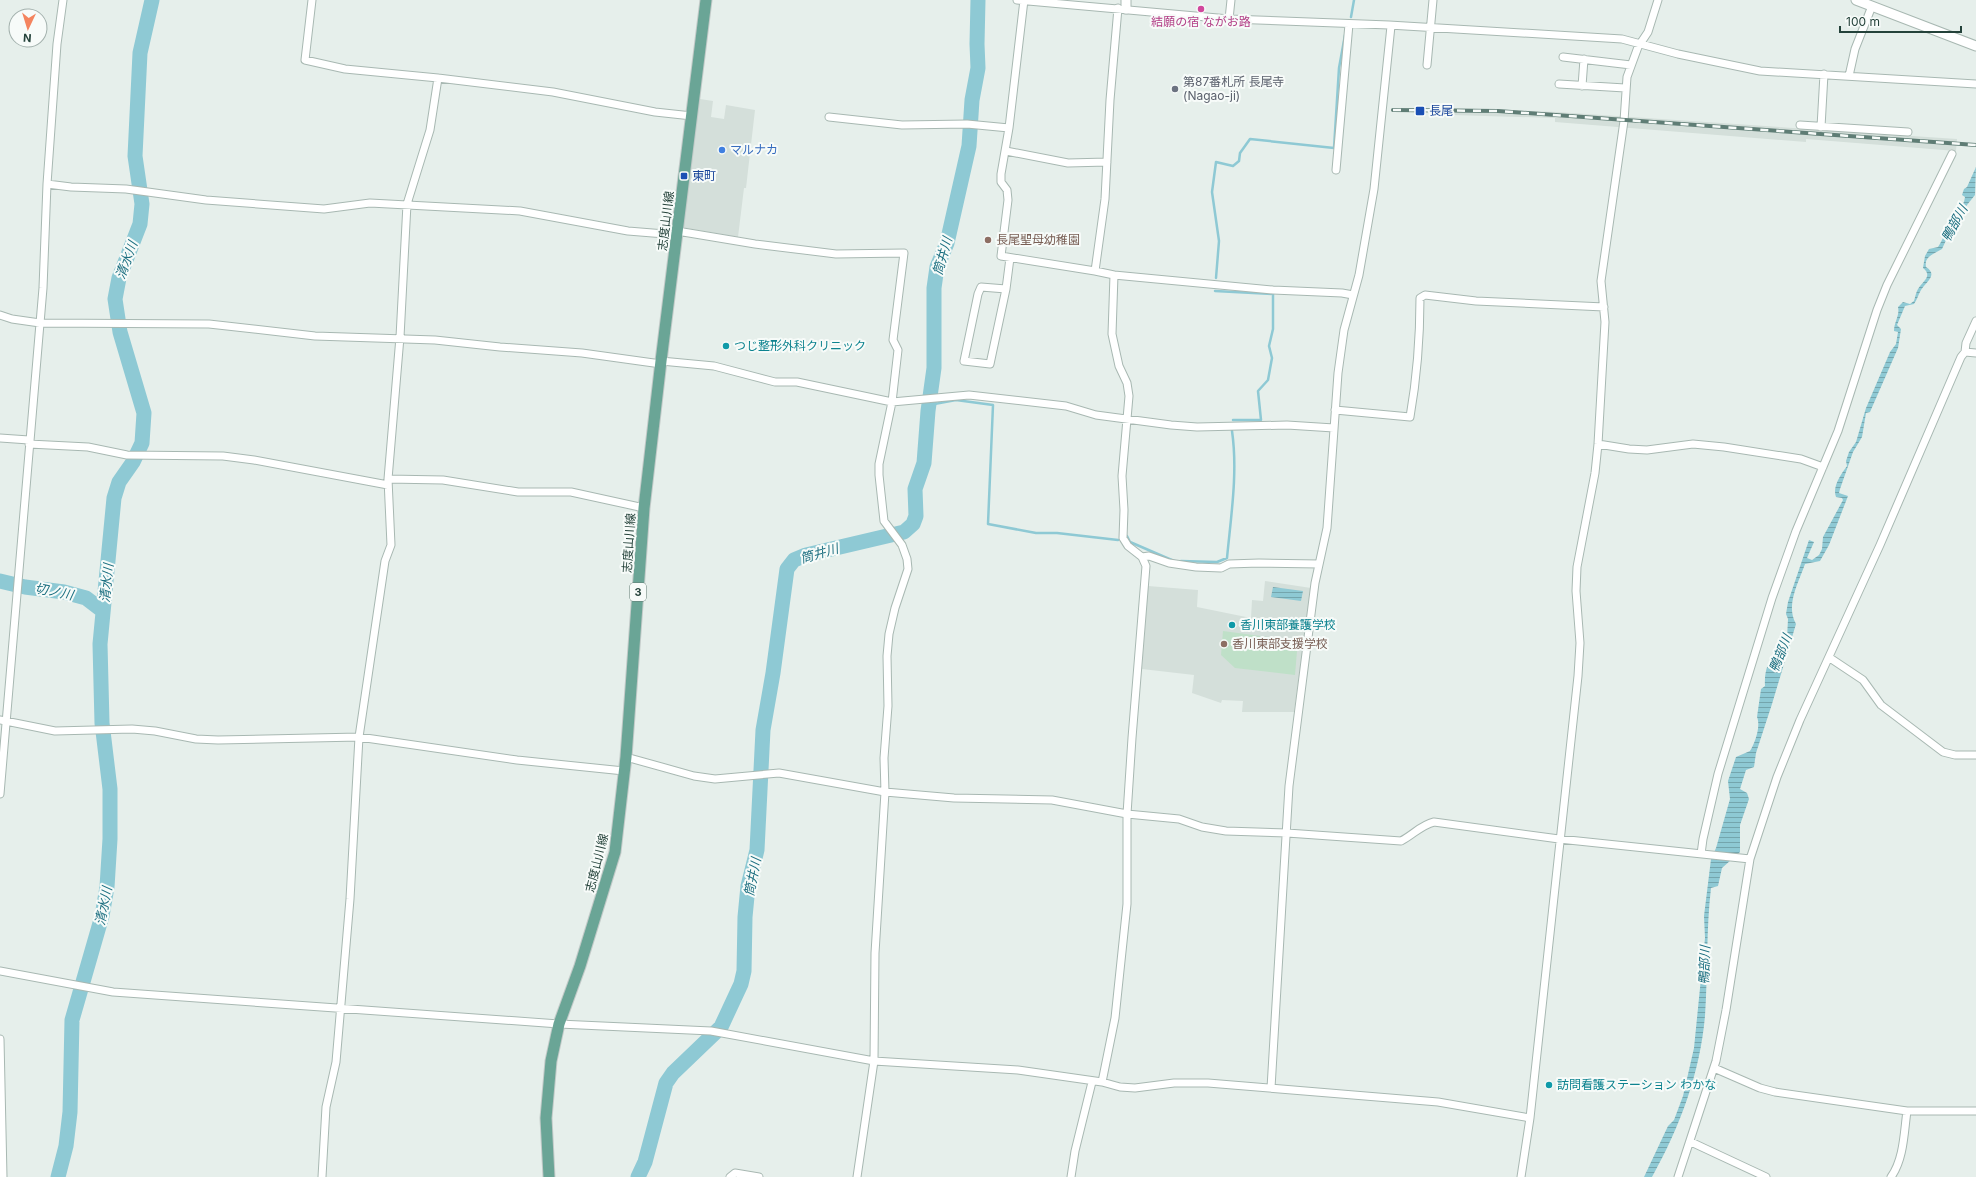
<svg xmlns="http://www.w3.org/2000/svg" width="1976" height="1177" font-family="Inter,'Noto Sans JP',sans-serif">
<style>
.built{fill:#d4dfda}
.green{fill:#bfe0c8}
.water{fill:url(#water-rules)}
.lines{fill:none;stroke-linecap:round;stroke-linejoin:round}
.stream{stroke:#8ec9d4;stroke-width:2.5}
.river{stroke:#8ec9d4;stroke-width:15}
.minor-casing{stroke:#a8b8b2;stroke-width:9}
.tertiary-casing{stroke:#a8b8b2;stroke-width:11}
.primary-casing{stroke:#c2cac8;stroke-width:13}
.minor{stroke:#fff;stroke-width:7}
.tertiary{stroke:#fff;stroke-width:9}
.primary{stroke:#6aa596;stroke-width:11}
.rail-casing{stroke:#5f7d75;stroke-width:4}
.rail{stroke:#f7fbf9;stroke-width:2.5;stroke-dasharray:8;stroke-linecap:butt}
.hotel-dot{fill:#d1479c;stroke:#f7fbf9;stroke-width:1.5}
.worship-dot{fill:#6b7280;stroke:#f7fbf9;stroke-width:1.5}
.transit-dot{fill:#1a4fb4;stroke:#f7fbf9;stroke-width:1.5}
.shop-dot{fill:#3f7fe0;stroke:#f7fbf9;stroke-width:1.5}
.education-dot{fill:#8d6e63;stroke:#f7fbf9;stroke-width:1.5}
.culture-dot{fill:#0f9aa8;stroke:#f7fbf9;stroke-width:1.5}
.labels{text-anchor:middle;stroke-width:4;stroke-linejoin:round;paint-order:stroke}
.shield{fill:#f7fbf9;stroke:#637a73;stroke-width:1}
.shield-label{font-size:11px;font-weight:bold;fill:#24423a}
.hotel-label{font-size:12px;fill:#b23c85;stroke:#f7fbf9}
.worship-label{font-size:12px;fill:#5b616d;stroke:#f7fbf9;text-anchor:start}
.transit-label{font-size:12px;fill:#164399;stroke:#f7fbf9;text-anchor:start}
.shop-label{font-size:12px;fill:#366cbe;stroke:#f7fbf9;text-anchor:start}
.street-label{font-size:12px;fill:#24423a;stroke:#f7fbf9}
.education-label{font-size:12px;fill:#785e54;stroke:#f7fbf9;text-anchor:start}
.culture-label{font-size:12px;fill:#0d838f;stroke:#f7fbf9;text-anchor:start}
.water-label{font-size:13px;font-style:italic;fill:#1c6f80;stroke:#f7fbf9}
</style>
<defs>
<pattern id="water-rules" width="6" height="5" patternUnits="userSpaceOnUse"><rect width="6" height="5" fill="#8ec9d4"/><path d="M0 2.5h6" fill="none" stroke="#74a5ad"/></pattern>
</defs>
<rect width="100%" height="100%" fill="#e6efeb"/>
<path class="built" d="M700,99l13,2 -2,16 13,2 2,-14 29,5 -9,78h-2l-6,49 -53,-9 -2,-3 15,-125z
M1453,108l104,4 400,27 -1,12 -150,-12v3l-251,-20v-4l-103,-3z
M1265,581l46,7 -17,124h-52l1,-11 -21,-1 -1,3 -29,-10 2,-18 -52,-6 6,-83 50,4 -1,17 54,11 1,-18 11,1z"/>
<path class="green" d="M1223,631l61,8 5,10 8,2 -2,24 -60,-7 -14,-13z"/>
<path class="water" d="M1976,167l-1,28 -8,10 -9,19 -5,1 -11,24c-8,5 -18,7 -16,18 13,8 -1,16 -5,23 -3,5 -4,10 -7,14l-9,2 -8,19 4,4 -3,19 -28,64 -4,1 -4,24 -9,15 -13,37 -1,4 9,3 -19,49 -9,16 -15,3c-6,18 -20,41 -9,60l-24,80 -16,49 -2,14 -8,3 -6,19 7,4 2,6 -9,26v27l-18,16 -4,18 -7,2c-5,42 -3,85 -6,128 -5,57 -25,111 -53,161h-8l24,-51 6,-6 9,-24 11,-48 11,-110 -1,-22 7,-57 5,-11 14,-49 -2,-18 8,-24 14,-6c5,-8 11,-25 7,-34l4,-28 4,-3c-1,-14 3,-30 17,-35l5,-13 1,-19 -2,-5 2,-12 21,-62 5,2 -7,16 5,2 7,-5 3,-6 1,-12 20,-37 -1,-2 -6,-1c-4,-10 5,-23 11,-31l-1,-5 3,-9 7,-10 10,-34 24,-56 6,-8 2,-12 -4,-1c0,-9 6,-16 4,-24l5,-5 7,2 4,-3c1,-3 2,-9 4,-12 5,-8 15,-13 5,-21l2,-12 4,-7 9,-2c5,-7 7,-15 11,-23 5,-9 15,-16 16,-27l-3,-2 2,-6 3,-2z
M1273,587l30,4 -2,10 -30,-4z"/>
<g class="lines">
<path class="stream" d="M1351,17l3,-17
M1216,278l3,-37 -7,-49 4,-30 17,4 6,-5 1,-8 10,-14 84,9 5,-80 6,-33
M1215,291l58,3v35l-4,17 3,12 -4,22 -10,11 3,29h-28
M929,405l27,-5 37,5 -5,119 48,9h21l61,7
M1127,536l3,6 44,19
M1181,561l36,1 10,-4c4,-42 11,-86 5,-127"/>
<path class="river" d="M0,581l25,6 39,5 22,6 17,13
M58,1177l8,-31 4,-34 2,-92 30,-104 5,-29 3,-48v-50l-8,-66 -2,-79 14,-146 5,-16 14,-20 9,-19 2,-30 -24,-81 -5,-33 4,-21 21,-54 2,-20 -7,-48 5,-103 12,-53
M638,1177l7,-15 21,-79 7,-10 48,-46 20,-43 3,-13 1,-54 3,-31 9,-36 6,-120 10,-57 14,-104 7,-9 12,-5 98,-23 9,-8 3,-8 -1,-27 9,-26 4,-52 6,-43v-80l3,-21 10,-24 22,-97 3,-46 6,-32 -1,-24 1,-44"/>
<defs>
<path id="minor" d="M312,0l-7,60 40,9 93,9 115,14 102,20 37,4
M1017,0l212,19 160,6 233,14 56,15 82,17 216,13
M1024,0l-15,128 -8,46v8l6,8 1,10 -7,56 94,15
M1229,19l2,-19
M1563,57l68,8
M1427,65l6,-65
M1849,76l6,-27 17,-43
M1559,84l66,4
M1582,86l2,-27
M829,117l73,8 65,-1 42,4
M1800,125l108,7
M1821,127l3,-53
M1006,151l62,12 39,-1
M1336,170l13,-146
M47,184l24,3 55,2 80,11 118,9 46,-6 150,8 108,20 49,4
M677,231l78,13 81,10 68,-1 -11,87 5,10 -6,52 -13,62v11l5,46 18,24 5,14 1,10 -13,39 -6,26 -2,22 1,50 -4,52 1,34 -10,161 -1,108 -17,116
M1114,275l159,15 69,3 11,2
M1006,289l-25,-2 -3,7 -14,67 26,3 16,-75 4,-31
M0,315l12,4 28,4 169,1 106,12 120,4 65,7 82,6 79,11
M1965,352l11,1
M661,361l53,5 61,16h22l95,20 77,-7 97,11 30,9 75,10 26,2 90,-2 47,3
M1335,410l75,7c7,-40 10,-78 10,-119l5,-3 51,6 128,6
M0,438l29,2
M29,444l59,3 39,8 96,1 31,4 134,25
M1598,444l31,5 18,1 46,-6 31,3 77,12 22,8
M388,479l55,1 75,12h53l73,16
M1142,557l7,-1 20,7 27,4 25,1 8,-4 30,-1 60,1
M1830,658l33,22 18,25 62,47 12,3h21
M0,720l55,11 77,-2 23,2 41,8 22,1 141,-3 158,23 107,11
M626,757l68,19 21,3 64,-6 106,19 69,6 98,2 75,14 52,5 23,8 24,4 61,2 114,8c12,-6 20,-16 33,-19l125,17 191,20
M0,794l43,-506 4,-104 10,-140 6,-44
M1701,854l2,-15 15,-65 54,-176 24,-67 42,-100 39,-121 10,-25 65,-131
M0,971l113,21 446,32 152,7 163,30 144,9 84,12 18,5 15,1 39,-5h34l230,19 92,16 48,-442 2,-33 -4,-52 1,-24 18,-94 3,-29 7,-122 -4,-41 23,-160 3,-44 11,-30 10,-15 10,-32
M0,1039l3,138
M1714,1068l46,20 15,4 132,19h69
M1102,1082l13,-64 12,-114v-90l5,-76 14,-172 -4,-9 -14,-11 -5,-8 1,-28 -2,-34 7,-80 -2,-13 -8,-17 -7,-32 2,-59 -19,-4 10,-72 5,-99 8,-92
M1271,1088l18,-302 26,-203 12,-55 11,-155 6,-43 15,-55 15,-86 17,-163
M1691,1142l75,35
M322,1177l4,-70 10,-45 14,-163 9,-162 26,-176 6,-16 -3,-66 12,-142 7,-133 23,-74 8,-52
M730,1177l5,-4 24,4
M1071,1177l4,-26 17,-69
M1521,1177l9,-59
M1678,1177l38,-116 10,-51 24,-151 27,-82 23,-57 80,-175 81,-188 4,-5 1,-9 10,-22
M1891,1177c13,-18 13,-45 16,-66"/>
<path id="tertiary" d="M1856,0l120,46
M1126,9v-9"/>
<path id="primary" d="M549,1177l-3,-59 5,-57 8,-37 21,-58 35,-114 11,-95 18,-249 17,-147 45,-361"/>
</defs>
<use href="#minor" class="minor-casing"/>
<use href="#tertiary" class="tertiary-casing"/>
<use href="#primary" class="primary-casing"/>
<use href="#minor" class="minor"/>
<use href="#tertiary" class="tertiary"/>
<use href="#primary" class="primary"/>
<defs>
<path id="rail" d="M1393,110l105,1 478,34"/>
</defs>
<use href="#rail" class="rail-casing"/>
<use href="#rail" class="rail"/>
</g>
<circle class="hotel-dot" cx="1201" cy="9" r="4"/>
<circle class="worship-dot" cx="1175" cy="89" r="4"/>
<g class="transit-dot">
<rect x="1415" y="106" width="10" height="10" rx="2"/>
<rect x="680" y="172" width="8" height="8" rx="2"/>
</g>
<circle class="shop-dot" cx="722" cy="150" r="4"/>
<g class="education-dot">
<circle cx="988" cy="240" r="4"/>
<circle cx="1224" cy="644" r="4"/>
</g>
<g class="culture-dot">
<circle cx="726" cy="346" r="4"/>
<circle cx="1232" cy="625" r="4"/>
<circle cx="1549" cy="1085" r="4"/>
</g>
<g class="labels">
<rect class="shield" x="630" y="583" width="16" height="18" rx="3"/>
<g class="shield-label">
<text x="638" y="596">3</text>
</g>
<g class="hotel-label">
<text x="1201" y="26">結願の宿 ながお路</text>
</g>
<g class="worship-label">
<text x="1183" y="86">第87番札所 長尾寺<tspan x="1183" dy="14">(Nagao-ji)</tspan></text>
</g>
<g class="transit-label">
<text x="1429" y="115">長尾</text>
<text x="692" y="180">東町</text>
</g>
<g class="shop-label">
<text x="730" y="154">マルナカ</text>
</g>
<g class="street-label">
<text transform="translate(666 221) rotate(-83)" y="4">志度山川線</text>
<text transform="translate(629 543) rotate(-86)" y="4">志度山川線</text>
<text transform="translate(597 863) rotate(-76)" y="4">志度山川線</text>
</g>
<g class="education-label">
<text x="996" y="244">長尾聖母幼稚園</text>
<text x="1232" y="648">香川東部支援学校</text>
</g>
<g class="culture-label">
<text x="734" y="350">つじ整形外科クリニック</text>
<text x="1240" y="629">香川東部養護学校</text>
<text x="1557" y="1089">訪問看護ステーション わかな</text>
</g>
<g class="water-label">
<text transform="translate(1954 223) rotate(-61)" y="5">鴨部川</text>
<text transform="translate(942 256) rotate(-74)" y="5">筒井川</text>
<text transform="translate(126 260) rotate(-70)" y="5">清水川</text>
<text transform="translate(819 553) rotate(-16)" y="5">筒井川</text>
<text transform="translate(106 583) rotate(-84)" y="5">清水川</text>
<text transform="translate(54 591) rotate(11)" y="5">切ノ川</text>
<text transform="translate(1780 653) rotate(-68)" y="5">鴨部川</text>
<text transform="translate(752 877) rotate(-79)" y="5">筒井川</text>
<text transform="translate(103 906) rotate(-79)" y="5">清水川</text>
<text transform="translate(1704 965) rotate(-88)" y="5">鴨部川</text>
</g>
</g>
<g transform="translate(28 28) rotate(184)"><circle r="19" fill="#f7fbf9" stroke="#a3b1ad"/>
<path d="M0-3L7 15L0 10L-7 15Z" fill="#f4845f"/>
<text y="-6" font-size="11" font-weight="bold" text-anchor="middle" fill="#24423a">N</text>
</g>
<path d="M1840 26v6h121v-6" fill="none" stroke="#24423a" stroke-width="2"/>
<text x="1846" y="26" font-size="12" fill="#24423a" stroke="#f7fbf9" stroke-width="3" paint-order="stroke">100 m</text>
</svg>
